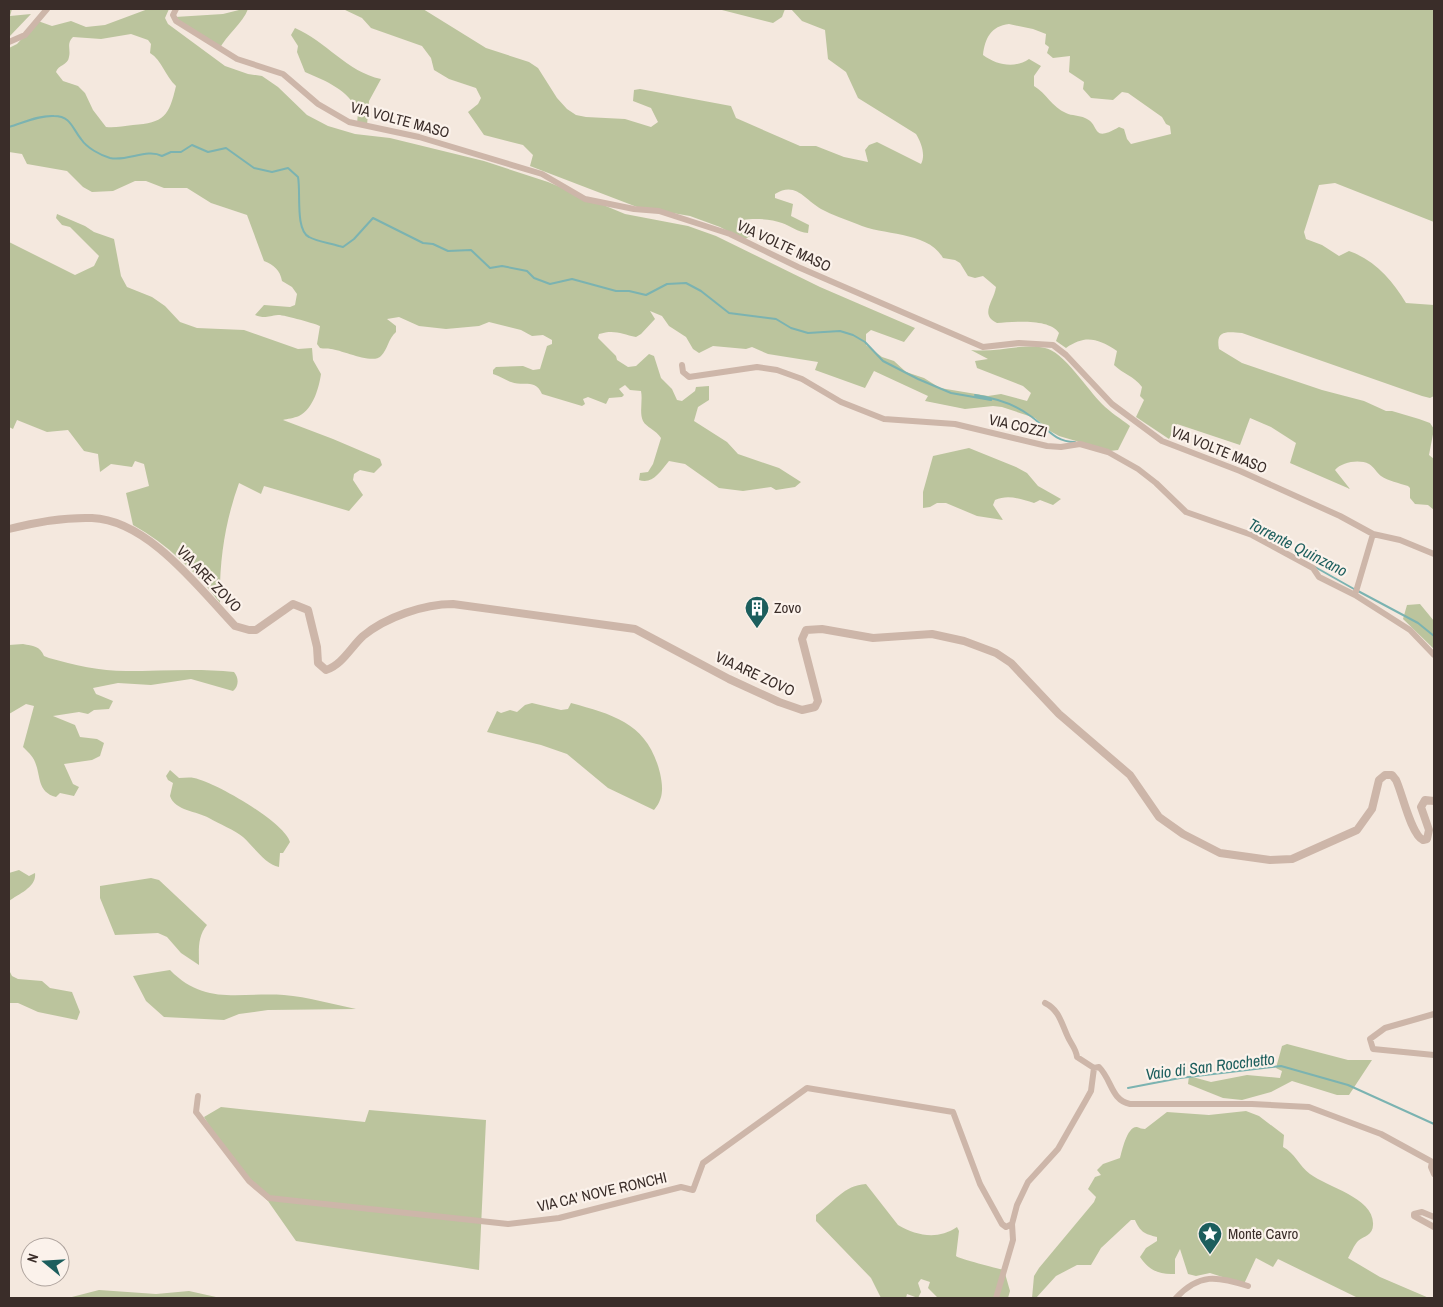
<svg xmlns="http://www.w3.org/2000/svg" width="1443" height="1307" font-family="'Archivo Narrow',sans-serif">
<style>
.green{fill:#bbc49d;fill-rule:evenodd}
.lines{fill:none;stroke-linecap:round;stroke-linejoin:round}
.stream{stroke:#7bb3b1;stroke-width:2}
.minor{stroke:#cdb6a9;stroke-width:6}
.tertiary{stroke:#cdb6a9;stroke-width:8}
.labels{text-anchor:middle;stroke-width:4.5;stroke-linejoin:round;paint-order:stroke}
.street-label{font-size:15px;fill:#3a2d29;stroke:#fbf2eb}
.poi-label{font-size:15px;fill:#3a2d29;stroke:#fbf2eb;text-anchor:start}
.water-label{font-size:16px;font-style:italic;fill:#1c5e5d;stroke:#fbf2eb}
</style>
<rect width="100%" height="100%" fill="#f4e8de"/>
<path class="green" d="M9,9h3l-2,7 21,-2 -22,23z
M148,9h21l-4,9 3,6 57,42 23,8 14,2 16,11 29,28 21,11 27,8 35,4 94,23 64,21 77,32 63,12 28,10 104,51 95,41 -11,14 -33,-12 -5,4v11l16,12 12,4 12,11 18,6 16,10 48,8 13,-2 26,7 4,-8 -8,-7 -46,-18 -2,-7 13,-2 -17,-9c25,3 49,-7 74,-2 18,3 43,42 57,56 8,8 19,15 28,22l-12,24 -8,1 -51,-15 -9,-5 -15,-13 -33,-11 -9,-1 -28,3 -40,-8 3,-5 -54,-25 -9,17 -50,-18 3,-8 -50,-8 -16,-7 -6,2 -33,-3 -14,7 -6,-4 -7,-12 -17,-11 -7,-10 -12,-5 5,8 -14,15 -5,3c-14,-3 -22,-8 -37,-3l-1,4 18,18 1,4 11,7 8,-1 13,-12 5,2 7,22 11,11 5,11 5,1 13,-10 1,-4 13,-1v14l-11,7 -4,14 33,21 11,12 41,14 22,14 -6,5 -19,3 -5,-3 -28,4 -24,-3 -34,-24 -16,-3c-9,11 -17,24 -30,19l1,-7 8,-1 5,-8 8,-26c-5,-8 -15,-11 -18,-17 -4,-8 0,-21 -2,-30l-11,-1 -5,-5 -6,4 5,6 -2,2 -13,1 -3,6 -18,-7 -5,2 2,5 -3,2 -40,-12c-7,-16 -18,-7 -31,-12 -6,-2 -11,-6 -18,-8v-4l3,-3 27,-1 10,4 7,-1 7,-23 5,-2v-4l-9,-5 -11,1 -11,-6 -32,-8 -10,4 -33,3 -27,-3 -20,-9 -12,2 9,7v6c-8,7 -8,17 -15,24 -8,9 -39,-6 -50,-7 -4,-1 -7,0 -11,-1l-3,-4 3,-18c-3,-2 -39,-12 -42,-11 -10,1 -13,4 -23,0l9,-10 26,2 5,-2 2,-11 -5,-7 -10,-6c-2,-11 -8,-16 -18,-20l-17,-46 -36,-12 -24,-15h-23l-18,-7h-11l-22,10 -21,1 -9,-5 -16,-16 -40,-7 -5,-10 -13,-2v-104l8,-4 21,-23 14,5 19,-5 15,6 19,-2zM131,34l17,6 3,4 -1,9c12,7 15,23 26,33 -7,30 -12,37 -43,39 -10,1 -18,3 -27,2l-13,-17 -8,-17 -7,-7 -15,-5 -7,-9c2,-7 12,-7 13,-15 2,-8 -3,-13 4,-20l28,2z
M243,9h5c-5,14 -22,26 -29,41l-44,-33 48,-3z
M343,9h80l63,39 43,14 9,6 19,30 10,11 9,6 10,2 39,2 26,8 7,-5 -7,-14 -18,-7 1,-11 6,-1 91,17 5,12 64,28h16l28,11 24,5 -3,-12 4,-5 8,-3 44,22c5,-9 0,-22 -5,-30l-58,-36 -12,-26 -18,-13 -3,-29 -23,-9 -11,-12h643v213l-99,-39 -16,2 -15,47 2,7 16,6 17,11 10,-5c26,9 43,29 57,52l28,2v91l-4,2 -8,-2 -180,-63c-14,-1 -27,-4 -23,16l23,14 80,27 42,11 22,10h6l27,8 11,4 4,6 -5,26 5,4v51l-6,-5 -13,-1 -5,-6v-10l-2,-2c-9,-3 -20,-5 -27,-10 -4,-3 -7,-9 -12,-12 -10,-5 -27,-2 -34,6l15,19 -60,-26 6,-20 -25,-16 -21,-9 -10,27 -63,-21 -8,15 -33,-22 8,-17 -4,-4 2,-9c-8,-11 -19,-13 -28,-22l3,-14c-20,-13 -32,-16 -51,-3l-10,-7 3,-8c-10,-15 -46,-11 -62,-10 -18,-8 -3,-22 -1,-36l-13,-11 -8,2 -7,-2 -8,-13 -5,-3 -12,-2c-15,-27 -60,-22 -86,-34 -12,-5 -25,-9 -36,-15 -16,-9 -25,-28 -46,-15v4l18,6 -2,12 18,9 -1,8c-11,-1 -17,-7 -26,-10 -10,-4 -28,-5 -39,-3l-2,4 9,12 -6,4 -24,-13 -30,-11 -53,-9 -107,-41 3,-11 -10,-10 -39,-10 -16,-23 10,-8 3,-6 -5,-10 -27,-9 -15,-9 -3,-12 -9,-12 -51,-18 -9,-10zM1009,24l24,5 13,5 -1,10 4,3 -2,6 6,5 17,-2 -1,16 15,10 -1,7 8,9 22,2 9,-8 6,1 34,24 4,7 4,2 1,8 -40,10 -4,-5 -3,-10 -5,-2c-29,17 -18,-3 -34,-9 -6,-3 -13,-2 -19,-5 -14,-6 -20,-20 -32,-27v-10l7,-10 -12,-7c-15,10 -32,6 -46,-4 2,-17 8,-29 26,-31z
M718,9h67l-3,8 -9,6z
M295,28c31,13 52,44 86,51l-12,22 -2,24 -10,-1 1,-12c-9,-22 -32,-31 -53,-40l-8,-20 1,-6 -7,-11z
M57,214l28,12 9,6 20,7 7,37 6,11 25,10 13,9 15,16 17,6 47,2 54,19 14,-1 1,12 8,14c-2,14 -8,35 -22,42 -5,2 -12,3 -16,4l50,19 47,20 2,6 -8,8 -14,-3 -6,4 -1,6 10,15 -14,16 -85,-25 -3,8 -22,-11c-14,39 -20,78 -19,120 -24,-31 -53,-59 -87,-78l-7,-32 23,-7 -5,-22 -9,-3 -3,6 -21,-3 -11,8 -2,-18 -14,-3 -16,-21 -21,2 -30,-12 -4,9 -4,-2v-185l66,33 19,-9 5,-10 -29,-29 -8,-2 -6,-7z
M969,448l47,19 11,6 11,13 23,13 -8,6 -13,-5 -6,3c-13,-4 -26,-9 -39,-3l-2,5 10,15 -26,-4 -31,-13h-9l-7,4 -7,1v-16l10,-36z
M1420,604l14,17v28l-31,-30 4,-14z
M23,644c10,2 17,2 21,12l5,2c25,7 51,13 77,13 36,0 72,-3 108,1 5,6 5,14 -1,19l-42,-12 -40,6 -33,-2 -25,5 3,6 17,7 -4,8 -15,1 -6,4 -9,-2 -26,4 22,9 5,12 17,2 7,4 -4,13 -8,4 -28,4 9,20 6,3 -5,9 -14,-3 -4,4c-19,-5 -15,-21 -21,-35 -2,-6 -8,-11 -12,-15l11,-41 -8,-2 -17,10v-69z
M532,703l29,7 7,-1 3,-6c44,12 77,21 89,70 3,14 4,25 -6,37l-46,-22 -41,-34 -26,-9 -54,-13 10,-21 4,2 9,-3 7,2 8,-7z
M170,770l9,8c5,0 10,-1 15,0 21,4 90,44 96,64l-7,11h-3l-1,14c-14,-3 -25,-20 -36,-30 -8,-7 -24,-13 -34,-19 -12,-7 -34,-7 -39,-22l3,-13 -5,-3 -2,-4z
M19,870l10,6 6,-3c2,14 -16,21 -26,28v-28z
M151,878l8,2 48,45c-10,12 -8,26 -8,40l-18,-12 -14,-16 -9,-4 -43,2 -15,-37v-12z
M9,970l3,6 6,3 24,2 8,7 22,4 8,20 -3,8 -39,-8 -20,-9h-9z
M170,970c35,36 69,22 114,25 24,2 48,9 72,14l-88,1 -29,4 -15,6 -60,-3 -18,-16 -13,-25z
M1287,1044l61,16h24l-23,35h-12l-45,-14 -21,11 -29,8 -19,-2 -35,-14 1,-8 22,6 36,-7 33,3 2,-7 -6,-3 6,-22z
M221,1107l144,15 4,-12 117,10 -7,150 -183,-29 -28,-40 -21,-21 -19,-23 -24,-40z
M1246,1111l13,5 25,19 -1,12c12,6 16,19 27,27 17,13 65,24 63,51 0,10 -9,11 -15,16 -4,4 -7,12 -10,17l32,19 49,21h-71l-80,-39 -5,8 -17,-9 -12,26 -34,-11 -14,3 -8,-2 -8,-25 -5,10v15c-16,1 -26,-4 -35,-17l6,-9 11,-7v-4c-12,-3 -17,-5 -22,-17h-4l-30,28 -10,17h-14l-21,11 -20,22h-4l2,-22 5,-8 55,-66 2,-5 -8,-8 7,-12 6,-2 -4,-5 6,-6 17,-6c2,-7 7,-32 17,-31 3,1 5,2 8,2l22,-17 42,3z
M866,1184l32,41c19,11 40,15 59,2l2,4 -3,25c4,3 40,12 48,14l6,21 -2,7h-70l-10,-10 2,-6 -9,-3 -3,4 3,9 -3,6 -11,-4 -1,4h-25l-10,-20 -55,-57v-6c17,-12 28,-30 50,-31z
M99,1290l57,4 33,-3 27,6 38,1h-197h11z"/>
<g class="lines">
<path class="stream" d="M9,127c14,-4 30,-12 45,-11 17,0 18,12 27,23 6,9 19,16 29,19 17,4 37,-10 52,-2l9,-4h10l11,-7 16,7 18,-4 28,20 18,4 16,-4 10,9c3,15 -3,53 11,60 9,5 21,6 30,9l4,1 11,-8 19,-21 50,25 10,1 15,7 23,-1 19,18 12,-2 25,5 7,7 16,6 22,-5 44,12h13l17,4 21,-11 19,-1 15,8 28,22 47,6 15,9 17,5 32,-2 13,4 12,7 18,19 35,18 33,14 40,7 -16,-5c20,3 38,8 54,20 17,11 24,27 46,27
M1315,567l39,22
M1358,591l60,32 16,13
M1128,1088l52,-10 101,-12 67,19 86,39"/>
<path class="minor" d="M176,9l-3,6 3,6 61,38 46,15 35,30 31,18 70,15 123,37 43,25 49,10 25,2 71,23 68,33 185,80 36,-4 34,2 13,10 46,49 50,37 78,30 100,45 33,18 27,6 34,14
M9,42l16,-7 22,-26
M682,365l1,7 6,5 68,-10 20,3 25,9 39,23 43,17 71,5 92,22 14,1 19,-3 28,8 30,17 18,14 30,29 66,23 61,33 6,9 36,18
M1373,534l-18,61 55,35 24,25
M1045,1003c14,7 16,19 22,32 3,8 9,13 10,22l17,11
M1434,1014l-49,14 -15,11 3,10 61,6
M198,1096l-2,16 53,69 20,17 239,26 51,-6 122,-31 12,3 10,-27 104,-75 146,24 27,72 22,40 4,3 6,-3
M1432,1162l-1,5 3,7
M1434,1217l-12,-5 -8,2v2l20,11
M996,1298l17,-58 -1,-16 5,-19 11,-23 30,-33 28,-49 5,-9 3,-23 5,-1c13,13 12,33 31,37h122l57,3 72,27 53,29
M1176,1298c23,-25 41,-22 72,-12"/>
<path class="tertiary" d="M9,529c27,-7 54,-12 83,-11 56,2 107,70 143,108l14,4h7l37,-26 15,6 9,37 1,16 8,7c16,-5 25,-23 37,-34 23,-19 61,-32 90,-32l182,25 94,50 50,23 23,8 13,-3 3,-6 -16,-62 4,-9 16,-1 51,9 59,-4 32,7 32,12 15,10 48,51 71,61 29,42 24,17 37,19 50,7 22,-1 65,-29 15,-21 7,-29 6,-5h7l4,5c6,12 15,55 27,60l4,-1 2,-9 -8,-23 4,-7 9,1"/>
</g>
<defs>
<symbol id="building-pin" viewBox="-11 -11 22 30"><path d="M0 17L-7.5 6A9.5 9.5 0 1 1 7.5 6Z" fill="#1c5e5d" stroke="#fbf2eb"/><path d="M-4-6H4V6H1V3H-1V6H-4ZM-2.5-4.3h1.7v1.8h-1.7ZM.8-4.3h1.7v1.8H.8ZM-2.5-1h1.7V.8h-1.7ZM.8-1h1.7V.8H.8Z" fill="#fff"/></symbol>
<symbol id="sight-pin" viewBox="-11 -11 22 30"><path d="M0 17L-7.5 6A9.5 9.5 0 1 1 7.5 6Z" fill="#1c5e5d" stroke="#fbf2eb"/><path d="M0-6L1.8-2.2L6-1.7L2.9 1.2L3.7 5.4L0 3.3L-3.7 5.4L-2.9 1.2L-6-1.7L-1.8-2.2Z" fill="#fff"/></symbol>
</defs>
<g fill-rule="evenodd">
<use href="#building-pin" x="743" y="594" width="28" height="38"/>
<use href="#sight-pin" x="1196" y="1220" width="28" height="38"/>
</g>
<g class="labels">
<g class="street-label">
<text transform="translate(400 120) rotate(15)" y="5">VIA VOLTE MASO</text>
<text transform="translate(784 246) rotate(25)" y="5">VIA VOLTE MASO</text>
<text transform="translate(1018 426) rotate(13)" y="5">VIA COZZI</text>
<text transform="translate(1219 450) rotate(22)" y="5">VIA VOLTE MASO</text>
<text transform="translate(209 579) rotate(46)" y="5">VIA ARE ZOVO</text>
<text transform="translate(755 674) rotate(25)" y="5">VIA ARE ZOVO</text>
<text transform="translate(602 1192) rotate(-13)" y="5">VIA CA' NOVE RONCHI</text>
</g>
<g class="poi-label">
<text x="774" y="613">Zovo</text>
<text x="1228" y="1239">Monte Cavro</text>
</g>
<g class="water-label">
<text transform="translate(1298 547) rotate(27)" y="6">Torrente Quinzano</text>
<text transform="translate(1210 1066) rotate(-7)" y="6">Vaio di San Rocchetto</text>
</g>
</g>
<rect width="1443" height="1307" fill="none" stroke="#3a2d29" stroke-width="20"/>
<g transform="translate(45 1262) rotate(288)"><circle r="24" fill="#fbf2eb" stroke="#aea39d"/>
<path d="M0-4L9 19L0 12L-9 19Z" fill="#1c5e5d"/>
<text y="-8" font-size="14" font-weight="bold" text-anchor="middle" fill="#3a2d29">N</text>
</g>
</svg>
